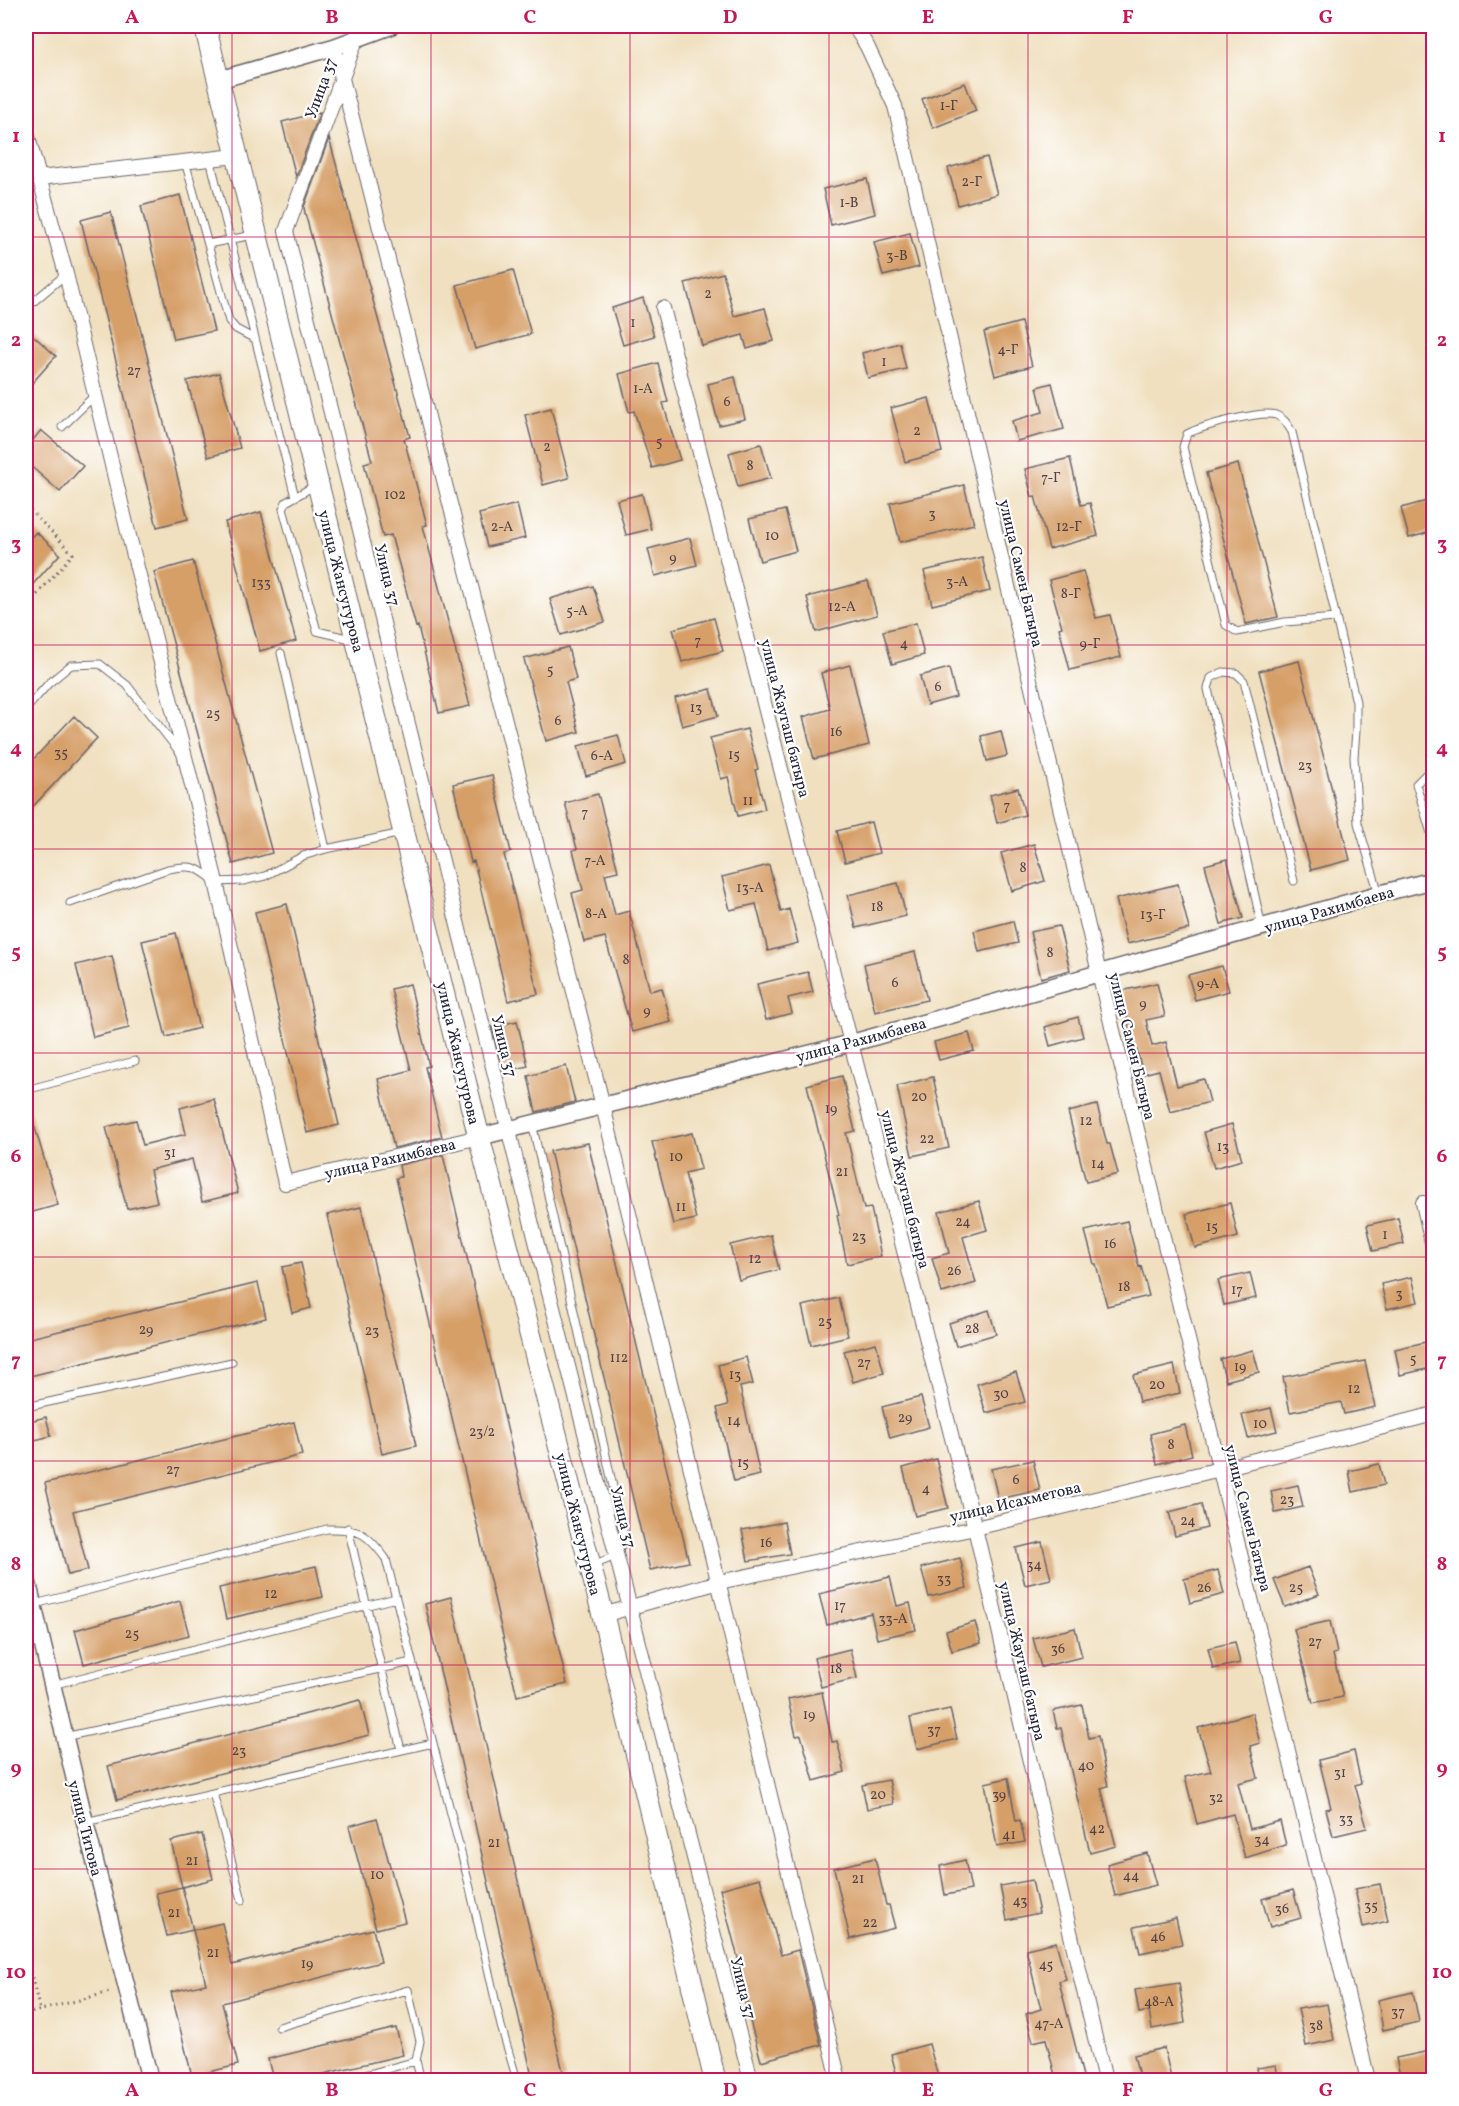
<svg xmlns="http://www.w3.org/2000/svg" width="1459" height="2106" font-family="Vollkorn,serif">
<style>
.building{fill:#d69f68}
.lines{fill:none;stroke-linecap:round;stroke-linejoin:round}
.service-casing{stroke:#6a646a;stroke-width:9}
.minor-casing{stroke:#6a646a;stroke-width:16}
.tertiary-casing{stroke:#6a646a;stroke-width:19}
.primary-casing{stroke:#6a646a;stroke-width:23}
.path{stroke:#6a646a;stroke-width:3;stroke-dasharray:1.5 4.5;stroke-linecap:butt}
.service{stroke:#fff;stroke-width:7}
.minor{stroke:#fff;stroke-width:14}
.tertiary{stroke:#fff;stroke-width:16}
.primary{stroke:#fff;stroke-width:21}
.grid{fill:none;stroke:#c2185b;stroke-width:1.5;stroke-opacity:0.55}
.labels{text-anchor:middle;stroke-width:4.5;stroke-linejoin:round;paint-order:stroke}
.number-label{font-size:14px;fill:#4f4146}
.street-label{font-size:16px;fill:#22223b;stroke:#fff}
.neatline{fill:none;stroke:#c2185b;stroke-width:2}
.grid-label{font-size:20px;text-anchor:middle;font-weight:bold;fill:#c2185b}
</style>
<rect width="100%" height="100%" fill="#fff"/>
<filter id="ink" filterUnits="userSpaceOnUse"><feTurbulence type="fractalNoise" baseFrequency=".0167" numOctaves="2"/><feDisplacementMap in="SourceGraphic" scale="12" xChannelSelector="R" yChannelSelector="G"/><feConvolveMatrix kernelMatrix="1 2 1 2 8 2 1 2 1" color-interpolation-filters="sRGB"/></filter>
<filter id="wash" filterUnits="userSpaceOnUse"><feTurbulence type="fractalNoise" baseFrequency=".008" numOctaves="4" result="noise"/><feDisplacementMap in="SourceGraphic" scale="24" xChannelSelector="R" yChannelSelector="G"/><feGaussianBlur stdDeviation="1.35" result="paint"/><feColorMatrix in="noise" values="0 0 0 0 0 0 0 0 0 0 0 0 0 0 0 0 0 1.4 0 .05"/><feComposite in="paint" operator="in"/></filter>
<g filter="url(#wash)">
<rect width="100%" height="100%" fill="#f0e0c0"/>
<g id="blocks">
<path class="building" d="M965,83l11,28 -43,17 -11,-29z
M320,112l-24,65 -14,-55z
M329,138l81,299 -6,2 23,86 -4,1 47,180 -31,7 -21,-87 -2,1 -25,-92 -8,2 -19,-74 8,-2 -67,-248 -1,-6z
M987,157l10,37 -39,11 -10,-37z
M867,179l8,35 -44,11 -8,-36z
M180,195l34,136 -40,8 -33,-133z
M111,212l77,307 -31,8 -76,-307z
M910,233l9,34 -36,9 -9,-34z
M513,270l18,64 -56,15 -18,-64z
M723,273l11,43 31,-8 9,33 -27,8 -4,-14 -41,11 -17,-63z
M643,298l11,38 -31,9 -11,-37z
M1021,322l11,44 -37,10 -11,-44z
M26,329l30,27 -30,34z
M900,343l6,26 -38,9 -6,-25z
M658,363l10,39 -5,1 17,57 -28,8 -18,-57 -5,1 -10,-38z
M219,373l21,75 -32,9 -21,-76z
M735,377l10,42 -26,6 -11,-41z
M1052,383l12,46 -47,12 -5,-20 31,-9 -6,-25z
M929,398l13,54 -37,10 -14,-54z
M551,408l18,70 -26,7 -18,-70z
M41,430l42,36 -23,26 -34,-30v-13z
M761,444l10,34 -33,9 -9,-34z
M1070,458l11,47 9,-2 8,33 -49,13 -14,-53 -3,1 -7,-28z
M1238,464l40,153 -32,7 -40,-151z
M964,485l10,39 -74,18 -10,-39z
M642,494l9,35 -25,6 -9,-35z
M1434,499v32l-25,7 -8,-30z
M517,504l8,34 -38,9 -8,-33z
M785,510l11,41 -36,10 -11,-42z
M261,512l35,129 -36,10 -35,-129z
M36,532l24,22 -34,38v-49z
M690,538l7,27 -42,11 -7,-27z
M982,557l8,34 -58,14 -8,-34z
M193,561l79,292 -39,11 -79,-292z
M1083,571l13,47 14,-3 11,42 -51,13 -11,-42 3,-1 -13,-47z
M868,581l9,34 -61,17 -9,-35z
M593,586l12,36 -44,13 -11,-36z
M714,618l9,33 -41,11 -9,-33z
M916,623l8,32 -32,9 -9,-33z
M568,647l8,32 -10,3 13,50 -33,9 -22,-82z
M1299,661l51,199 -39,10 -52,-199z
M850,665l19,80 -55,14 -11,-42 27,-8 -9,-36z
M949,668l7,29 -29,8 -7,-29z
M711,689l7,27 -36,10 -7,-28z
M74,716l23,22 -71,76v-47z
M747,729l11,40 -3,1 10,39 -27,7 -10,-39 -7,2 -11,-41z
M1001,731l6,25 -20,5 -6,-25z
M618,735l8,29 -40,12 -8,-30z
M492,775l19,77 -7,2 34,140 -30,7 -34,-140 -3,1 -18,-78z
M1018,788l7,27 -28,8 -7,-28z
M598,794l20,77 -13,3 10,41 14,-4 21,80 12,-3 9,34 -39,10 -27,-95 -21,5 -12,-49 11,-3 -10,-40 4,-1 -12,-46z
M871,822l8,31 -34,9 -8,-31z
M1034,844l11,37 -33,10 -11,-38z
M1227,859l16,59 -22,6 -16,-59z
M769,865l12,47 8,-3 9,34 -30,8 -12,-47 -26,6 -8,-33z
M898,883l8,33 -50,12 -8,-33z
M1178,884l11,45 -62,15 -11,-45z
M287,904l52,221 -32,8 -52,-221z
M1013,921l5,22 -39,9 -5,-21z
M1059,926l11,44 -29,8 -11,-46z
M176,933l23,95 -33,9 -24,-96z
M915,952l12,48 -52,12 -11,-48z
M112,956l17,72 -36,9 -17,-72z
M1222,966l7,25 -34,9 -7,-25z
M808,972l5,20 -25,6 4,15 -26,7 -9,-36z
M1157,983l8,33 -19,4 6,26 14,-4 11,44 27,-7 6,23 -40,10 -11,-42 -16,4 -10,-38h-2l-10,-45z
M410,984l19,82 -4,1 17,70 -48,11 -16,-69 33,-9 -20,-81z
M1078,1017l5,20 -33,9 -5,-19z
M517,1021l11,45 -25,6 -11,-45z
M969,1033l5,18 -35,9 -5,-18z
M566,1066l9,36 -39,10 -8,-36z
M842,1076l13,55 -9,2 18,76 7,-1 10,48 -34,8 -10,-49h2l-32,-130z
M933,1077l16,71 -37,8 -15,-70z
M214,1099l24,94 -36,9 -10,-43 -42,11 7,32 -30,7 -21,-82 30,-7 7,25 43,-11 -6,-26z
M1097,1105l10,39h3l8,30 -32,8 -18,-70z
M26,1108h3l29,97 -32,9z
M1232,1124l10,36 -28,8 -10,-36z
M692,1133l9,36 -16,4 11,46 -23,5 -21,-82z
M588,1143l101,419 -39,8 -100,-419z
M443,1155l124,529 -50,12 -121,-518 5,-1 -2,-12z
M979,1201l8,29 -24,7 13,46 -34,10 -10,-35 17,-5 -10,-41z
M1230,1203l8,34 -43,11 -9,-34z
M361,1207l55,239 -34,8 -55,-239z
M1398,1218l6,26 -31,7 -6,-26z
M1127,1221l12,46 2,-1 8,30 -42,10 -11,-42h-2l-9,-33z
M771,1235l8,35 -40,10 -9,-35z
M301,1263l10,45 -19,5 -10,-46z
M1250,1273l6,25 -32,7 -6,-25z
M1412,1277l6,25 -31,7 -6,-25z
M258,1283l8,35 -240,59v-38z
M839,1298l9,38 -37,9 -9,-39z
M989,1310l7,24 -40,12 -7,-23z
M1426,1342l5,26 -31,7 -5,-26z
M876,1343l8,30 -31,9 -9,-31z
M1253,1350l6,22 -33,9 -6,-22z
M746,1357l7,27 -13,3 20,88 -26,6 -17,-73 11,-3 -10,-40z
M1365,1361l10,46 -31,7 -3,-12 -51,10 -7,-35z
M1174,1365l6,28 -41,9 -6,-27z
M1016,1372l9,30 -39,11 -9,-29z
M921,1397l8,30 -39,11 -8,-31z
M1271,1408l6,23 -29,7 -6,-23z
M46,1417l5,19 -16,4 -5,-19z
M294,1422l8,33 -229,56 15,59 -20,5 -23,-92z
M1185,1425l7,30 -35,9 -7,-30z
M936,1459l12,49 -33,8 -12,-48z
M1033,1460l7,30 -42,9 -7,-30z
M1379,1464l5,21 -31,7 -4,-21z
M1298,1485l5,22 -28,6 -4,-22z
M1201,1504l6,24 -32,8 -6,-24z
M784,1522l6,32 -42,7 -6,-31z
M1042,1542l9,37 -26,6 -9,-37z
M960,1558l7,30 -38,9 -8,-29z
M316,1566l7,31 -97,22 -7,-31z
M1308,1567l11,27 -34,13 -11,-27z
M1218,1570l6,24 -34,9 -6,-24z
M890,1577l7,29 13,-3 6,27 -39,9 -6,-26 -44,12 -8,-31z
M451,1597l114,483h-32l-108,-476z
M180,1601l9,34 -105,29 -9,-34z
M1330,1621l7,32 -4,1 10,43 -30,6 -19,-74z
M975,1622l6,21 -29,8 -6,-20z
M1075,1628l7,29 -41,10 -8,-29z
M1235,1642l5,21 -27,6 -5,-21z
M850,1649l7,29 -36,9 -7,-29z
M822,1692l10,50 5,-1 8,31 -31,9 -13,-46 -5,1 -8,-37z
M360,1700l9,35 -252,65 -9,-34z
M1082,1705l7,33 9,-2 10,50 -7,2 15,58 -26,7 -29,-125h-4l-4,-17z
M950,1709l7,30 -40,10 -7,-31z
M1252,1713l8,30 -10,3 8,32 -20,5 12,46 30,-8 6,24 -41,13 -12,-44 -36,10 -12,-47 26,-6 -13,-43z
M1354,1751l7,32 -6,2 12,43 -34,8 -7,-27 5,-1 -12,-48z
M1008,1778l8,43 4,-1 5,22 -28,5 -12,-64z
M889,1780l5,24 -27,5 -5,-24z
M377,1818l28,104 -29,7 -27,-103z
M202,1834l11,45 -31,8 -11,-46z
M1147,1853l9,32 -41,11 -8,-32z
M875,1858l11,47h3l6,23 -45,11 -16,-71z
M965,1860l6,30 -26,5 -5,-29z
M760,1878l21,77 17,-5 23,95 -60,16 -16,-58 2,-1 -9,-35 2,-1 -20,-77z
M1032,1880l7,33 -32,7 -7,-34z
M1380,1884l8,37 -25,6 -8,-38z
M182,1887l11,43 -26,6 -11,-43z
M1293,1890l8,28 -31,9 -8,-28z
M1176,1918l6,26 -42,9 -6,-26z
M222,1923l10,42 141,-36 8,33 -159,41 16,62 -46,11 -21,-84 35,-8 -13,-54z
M1056,1942l10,37 -7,2 25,99h-28l-10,-41 -13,3 -7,-28 15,-5 -15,-60z
M1179,1983l6,40 -33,6 -3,-18 -10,2 -4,-23z
M1413,1992l6,30 -36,8 -5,-30z
M1327,2004l7,36 -28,6 -8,-37z
M396,2028l7,27 -105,25h-25l-5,-21z
M929,2044l10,36h-41l-7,-26z
M1164,2048l7,30 -13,2h-18l-6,-25z
M1434,2050v30h-33l-5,-22z
M1276,2065l2,15h-19l-2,-12z"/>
</g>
</g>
<g filter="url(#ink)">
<use href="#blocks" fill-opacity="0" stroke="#6a646a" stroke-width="1.5"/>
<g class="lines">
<defs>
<path id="service" d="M210,159l85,338
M185,161l44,160 7,8 19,10
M208,244l45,-9
M26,308l40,-34
M62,427l33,-32
M314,486l-28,16 -3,7 34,122 34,8
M26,487v-1
M1336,618l-51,4 -48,10 -11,-7 -43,-178 4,-13c15,-8 74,-24 89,-19 9,4 11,9 16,17l64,270v29l-2,26 4,66 21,71
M281,653l45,196
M26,709l23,-26 22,-18 29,-1 27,21 54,69
M1434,772l-8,2 -10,10 18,59
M70,903l98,-34c25,-5 29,-2 48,13l27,-1 22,-5 38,-20 23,-7 76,-16
M1262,927l-54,-238 3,-11 12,-6 13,1 8,8 50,200
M26,1090l109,-29
M532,1123l92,413c-3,19 -14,24 -31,28
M26,1407l206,-45
M348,1528l53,222
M35,1604l292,-75c32,-1 40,4 59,30l84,329 31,138 16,54
M52,1685l344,-87
M64,1737l348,-75
M213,1793l29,107
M85,1822l348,-79
M279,2027l129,-37 12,51 -4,20
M347,2080l69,-19 5,19"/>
<path id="minor" d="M361,26l-75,205 256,1034 209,815
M854,26l13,20 28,60 204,867 269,1107
M334,47l269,1059 236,974
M26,130l40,144 63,262 57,225 30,121 69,301 194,-46
M39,178l197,-22
M663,308l312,1220 130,552
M1423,1203l11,48
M603,1615l116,-33 256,-54 245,-59 214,-55"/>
<path id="tertiary" d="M218,80l116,-33 57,-21
M479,1137l373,-94 527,-149 55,-14
M26,1575l59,247 65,258"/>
<path id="primary" d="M205,26l274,1111 124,478 112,465"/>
</defs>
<use href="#service" class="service-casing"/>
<use href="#minor" class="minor-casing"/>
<use href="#tertiary" class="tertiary-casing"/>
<use href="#primary" class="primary-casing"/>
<path class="path" d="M26,506l47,48 -47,53
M26,1954l14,57
M26,2014l84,-22"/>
<use href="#service" class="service"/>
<use href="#minor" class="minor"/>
<use href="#tertiary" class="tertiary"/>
<use href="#primary" class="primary"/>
</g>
</g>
<path class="grid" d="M232,26v2054M431,26v2054M630,26v2054M829,26v2054M1028,26v2054M1227,26v2054M26,237h1408M26,441h1408M26,645h1408M26,849h1408M26,1053h1408M26,1257h1408M26,1461h1408M26,1665h1408M26,1869h1408"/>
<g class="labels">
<g class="number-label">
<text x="949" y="110">1-Г</text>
<text x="972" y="186">2-Г</text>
<text x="849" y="207">1-В</text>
<text x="897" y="260">3-В</text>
<text x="708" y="298">2</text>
<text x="633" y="327">1</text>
<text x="1008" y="354">4-Г</text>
<text x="884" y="366">1</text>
<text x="134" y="375">27</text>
<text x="643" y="393">1-А</text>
<text x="727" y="406">6</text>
<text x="917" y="435">2</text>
<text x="659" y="446">5</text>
<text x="547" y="451">2</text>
<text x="750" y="470">8</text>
<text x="1051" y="482">7-Г</text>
<text x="395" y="499">102</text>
<text x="932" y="518">3</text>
<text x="502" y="531">2-А</text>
<text x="1069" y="531">12-Г</text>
<text x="772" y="540">10</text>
<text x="673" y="562">9</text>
<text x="957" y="586">3-А</text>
<text x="261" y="587">133</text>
<text x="1071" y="598">8-Г</text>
<text x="842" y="611">12-А</text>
<text x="577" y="615">5-А</text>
<text x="698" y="645">7</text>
<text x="904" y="648">4</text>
<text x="1090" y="648">9-Г</text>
<text x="550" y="674">5</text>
<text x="938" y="691">6</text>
<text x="696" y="712">13</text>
<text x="213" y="718">25</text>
<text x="558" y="725">6</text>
<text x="836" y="736">16</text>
<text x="61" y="757">35</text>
<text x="734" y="759">15</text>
<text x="602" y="760">6-А</text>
<text x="1305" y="770">23</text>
<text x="748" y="805">11</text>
<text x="1007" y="810">7</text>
<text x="585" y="817">7</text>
<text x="595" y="865">7-А</text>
<text x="1023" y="872">8</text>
<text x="750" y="892">13-А</text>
<text x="877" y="911">18</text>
<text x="596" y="918">8-А</text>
<text x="1153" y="919">13-Г</text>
<text x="1050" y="957">8</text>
<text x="626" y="964">8</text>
<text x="895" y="987">6</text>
<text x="1208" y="988">9-А</text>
<text x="1143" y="1008">9</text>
<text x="647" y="1015">9</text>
<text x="919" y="1101">20</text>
<text x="831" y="1113">19</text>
<text x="1086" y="1125">12</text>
<text x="927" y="1143">22</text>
<text x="1223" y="1151">13</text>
<text x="170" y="1157">31</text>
<text x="676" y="1161">10</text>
<text x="1098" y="1168">14</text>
<text x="842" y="1176">21</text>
<text x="681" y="1211">11</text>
<text x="963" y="1226">24</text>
<text x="1212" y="1231">15</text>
<text x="1385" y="1239">1</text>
<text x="859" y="1241">23</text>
<text x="1110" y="1248">16</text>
<text x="755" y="1263">12</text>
<text x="954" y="1275">26</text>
<text x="1124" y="1291">18</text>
<text x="1237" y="1294">17</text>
<text x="1399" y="1298">3</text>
<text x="825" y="1326">25</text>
<text x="972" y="1333">28</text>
<text x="146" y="1334">29</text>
<text x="372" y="1335">23</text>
<text x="619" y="1362">112</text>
<text x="1413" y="1363">5</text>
<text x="864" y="1367">27</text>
<text x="1240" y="1371">19</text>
<text x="735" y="1379">13</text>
<text x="1157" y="1389">20</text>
<text x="1354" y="1393">12</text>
<text x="1001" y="1398">30</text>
<text x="905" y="1422">29</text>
<text x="734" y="1425">14</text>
<text x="1260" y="1428">10</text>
<text x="482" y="1436">23/2</text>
<text x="1171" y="1449">8</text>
<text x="743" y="1467">15</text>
<text x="173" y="1474">27</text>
<text x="1016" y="1484">6</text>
<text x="926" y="1493">4</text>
<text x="1287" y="1504">23</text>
<text x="1188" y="1525">24</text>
<text x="766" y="1547">16</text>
<text x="1034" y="1569">34</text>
<text x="944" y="1583">33</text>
<text x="1204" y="1592">26</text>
<text x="1296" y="1592">25</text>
<text x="271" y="1598">12</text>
<text x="840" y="1610">17</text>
<text x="893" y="1623">33-А</text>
<text x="132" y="1638">25</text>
<text x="1315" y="1646">27</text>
<text x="1058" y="1653">36</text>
<text x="836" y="1673">18</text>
<text x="809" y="1719">19</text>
<text x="934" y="1734">37</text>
<text x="239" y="1755">23</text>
<text x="1086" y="1770">40</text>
<text x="1340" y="1777">31</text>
<text x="878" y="1799">20</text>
<text x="999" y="1799">39</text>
<text x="1216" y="1802">32</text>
<text x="1346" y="1823">33</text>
<text x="1097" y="1833">42</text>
<text x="1009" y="1839">41</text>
<text x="1262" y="1844">34</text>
<text x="494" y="1847">21</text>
<text x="192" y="1865">21</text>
<text x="377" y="1879">10</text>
<text x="1131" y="1880">44</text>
<text x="858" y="1883">21</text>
<text x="1020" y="1905">43</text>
<text x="1371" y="1910">35</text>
<text x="1282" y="1913">36</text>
<text x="174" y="1917">21</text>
<text x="870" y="1927">22</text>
<text x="1158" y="1941">46</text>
<text x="213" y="1957">21</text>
<text x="307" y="1968">19</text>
<text x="1046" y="1969">45</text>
<text x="1159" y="2006">48-А</text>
<text x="1398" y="2016">37</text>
<text x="1049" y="2028">47-А</text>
<text x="1316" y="2030">38</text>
</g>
<g class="street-label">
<text transform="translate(320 88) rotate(-70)" y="6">Улица 37</text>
<text transform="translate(1022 573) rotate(77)" y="6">улица Самен Батыра</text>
<text transform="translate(388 575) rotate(76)" y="6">Улица 37</text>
<text transform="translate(342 581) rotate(76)" y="6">улица Жансугурова</text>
<text transform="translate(786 718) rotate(76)" y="6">улица Жаугаш батыра</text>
<text transform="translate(1329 909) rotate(-16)" y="6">улица Рахимбаева</text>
<text transform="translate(861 1039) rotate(-15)" y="6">улица Рахимбаева</text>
<text transform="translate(505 1046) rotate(76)" y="6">Улица 37</text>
<text transform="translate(1133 1046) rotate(76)" y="6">улица Самен Батыра</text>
<text transform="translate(459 1053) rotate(77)" y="6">улица Жансугурова</text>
<text transform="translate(390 1158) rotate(-13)" y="6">улица Рахимбаева</text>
<text transform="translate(906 1189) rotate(76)" y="6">улица Жаугаш батыра</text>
<text transform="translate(1015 1501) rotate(-13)" y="6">улица Исахметова</text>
<text transform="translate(624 1517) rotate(76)" y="6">Улица 37</text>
<text transform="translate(1249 1518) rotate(76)" y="6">улица Самен Батыра</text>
<text transform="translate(579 1524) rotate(76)" y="6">улица Жансугурова</text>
<text transform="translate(1023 1661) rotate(77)" y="6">улица Жаугаш батыра</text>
<text transform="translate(86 1828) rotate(76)" y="6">улица Титова</text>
<text transform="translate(744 1988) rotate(76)" y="6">Улица 37</text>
</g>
</g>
<rect width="1459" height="2106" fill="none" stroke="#fff" stroke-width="66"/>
<rect x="33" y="33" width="1393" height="2040" class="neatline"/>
<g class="grid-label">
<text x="132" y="23">A</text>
<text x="332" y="23">B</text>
<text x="530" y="23">C</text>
<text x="730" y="23">D</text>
<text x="928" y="23">E</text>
<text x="1128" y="23">F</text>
<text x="1326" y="23">G</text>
<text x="16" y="142">1</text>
<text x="1442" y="142">1</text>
<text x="16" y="346">2</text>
<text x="1442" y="346">2</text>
<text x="16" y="550">3</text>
<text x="1442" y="550">3</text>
<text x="16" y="754">4</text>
<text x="1442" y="754">4</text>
<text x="16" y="958">5</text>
<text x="1442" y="958">5</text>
<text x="16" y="1162">6</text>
<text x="1442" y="1162">6</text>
<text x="16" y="1366">7</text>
<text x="1442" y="1366">7</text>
<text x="16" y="1570">8</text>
<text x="1442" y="1570">8</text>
<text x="16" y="1774">9</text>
<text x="1442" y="1774">9</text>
<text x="16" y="1978">10</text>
<text x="1442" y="1978">10</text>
<text x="132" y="2096">A</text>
<text x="332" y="2096">B</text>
<text x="530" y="2096">C</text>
<text x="730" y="2096">D</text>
<text x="928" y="2096">E</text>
<text x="1128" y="2096">F</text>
<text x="1326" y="2096">G</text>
</g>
</svg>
